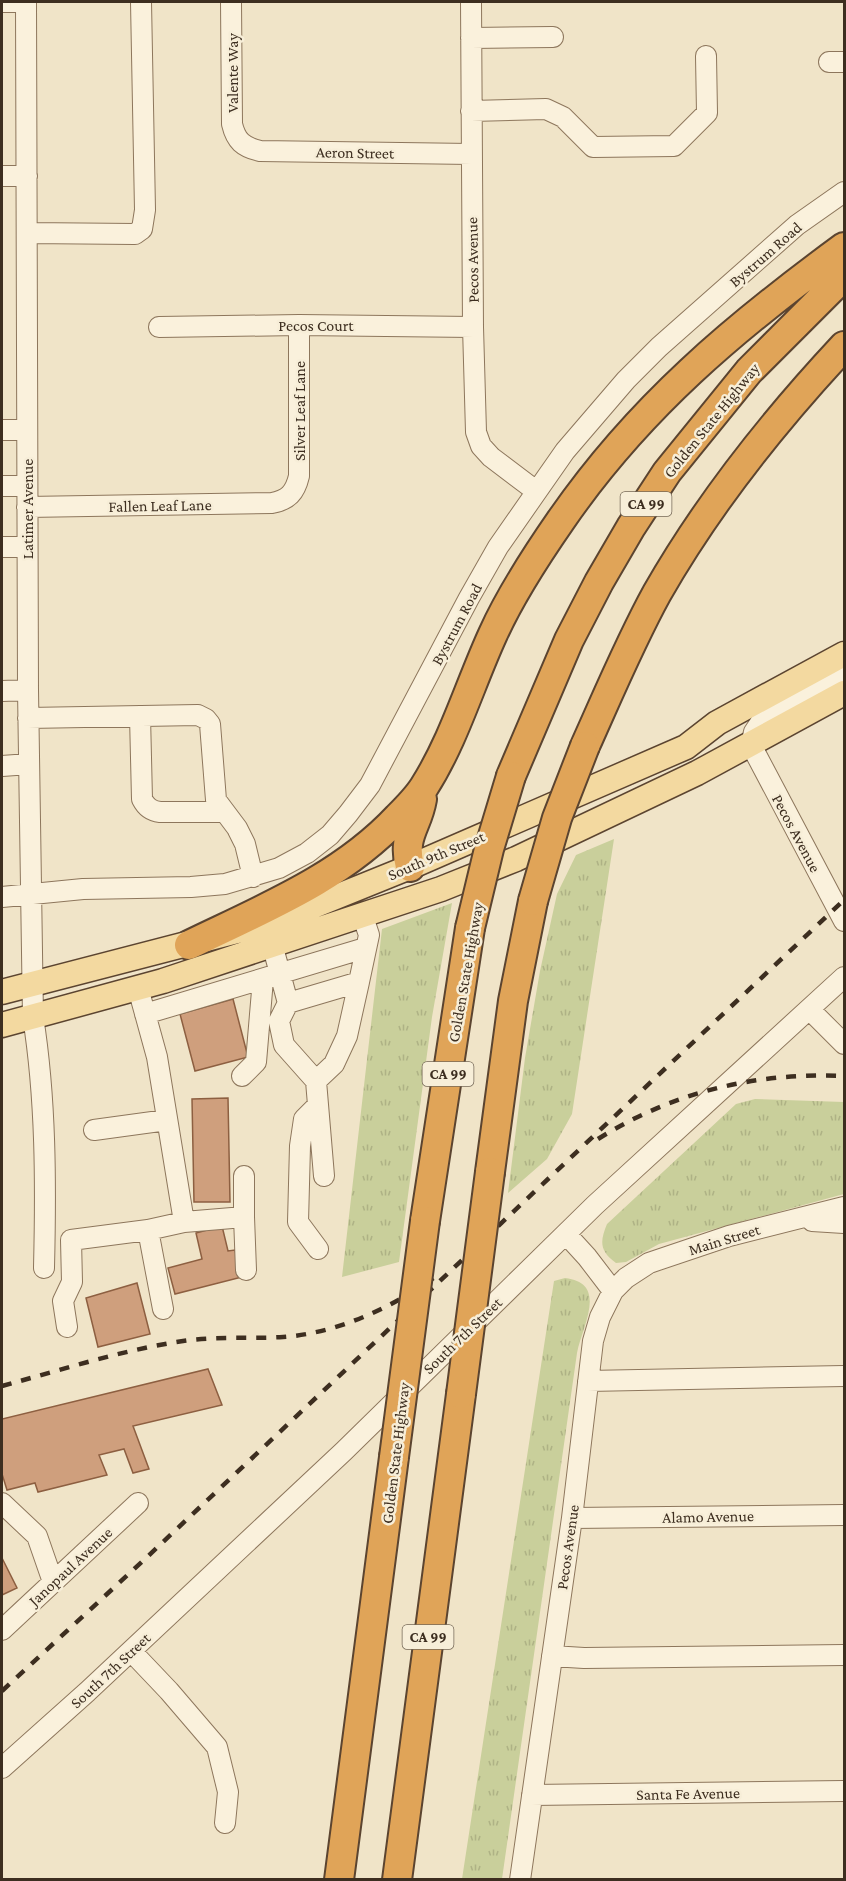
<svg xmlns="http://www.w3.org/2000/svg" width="846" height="1881" font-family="'Crimson Pro',serif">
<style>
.grass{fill:url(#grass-tufts)}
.building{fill:#cf9f7d;stroke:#8d5f41;stroke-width:1.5}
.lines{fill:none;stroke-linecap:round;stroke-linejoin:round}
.minor-casing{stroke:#8d765c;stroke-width:22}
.major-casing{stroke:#5b4430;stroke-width:27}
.highway-casing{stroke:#5b4430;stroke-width:32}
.minor{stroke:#faf1dc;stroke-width:20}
.major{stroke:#f3d9a0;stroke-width:24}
.highway{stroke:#e0a458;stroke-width:28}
.rail{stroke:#3d2e20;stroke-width:4.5;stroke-dasharray:10 10;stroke-linecap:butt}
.highway-bridge-casing{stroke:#5b4430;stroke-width:32;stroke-linecap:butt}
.highway-bridge{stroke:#e0a458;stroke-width:28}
.labels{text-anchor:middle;stroke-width:5;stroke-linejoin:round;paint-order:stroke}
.shield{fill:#f7eed8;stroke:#756857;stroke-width:1.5}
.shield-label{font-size:15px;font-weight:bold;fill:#3d2e20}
.street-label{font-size:16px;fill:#3d2e20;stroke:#f7eed8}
</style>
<defs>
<pattern id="grass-tufts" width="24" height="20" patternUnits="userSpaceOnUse" patternTransform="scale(1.5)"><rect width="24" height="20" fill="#c9cf9b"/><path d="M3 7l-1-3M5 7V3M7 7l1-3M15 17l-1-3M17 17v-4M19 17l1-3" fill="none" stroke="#aeb285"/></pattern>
</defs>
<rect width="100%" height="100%" fill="#f0e4c8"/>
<path class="grass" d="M614,839l-42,275 -25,45 -39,34 17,-135 15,-87 17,-77 19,-39z
M452,903l-20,114 -33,245 -57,15 40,-348z
M755,1099l89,3v92l-185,50 -33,18 -10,1c-17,-12 -16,-22 -9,-39l129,-120z
M565,1278c44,5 17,48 12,75l-75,526h-40l92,-598z"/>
<path class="building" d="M233,999l15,58 -53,14 -15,-57z
M228,1098l2,104h-36l-2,-103z
M222,1226l6,25 7,-1 7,27 -67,17 -7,-26 34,-9 -6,-26z
M137,1283l13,51 -52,13 -12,-49z
M208,1369l14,36 -89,21 16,43 -16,4 -9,-24 -25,6 8,20 -69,17 -3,-9 -28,7 -5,-16v-55z
M2,1558l15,30 -15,7z"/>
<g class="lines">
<defs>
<path id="minor" d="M2,2h24
M26,2l2,688 5,327c13,82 13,168 11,251
M231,2l1,122c4,17 11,23 28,27l211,3
M471,2l2,325 3,105 5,14 10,11 45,34
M471,38l82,-1
M829,62h15
M471,111l75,-2 17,8 30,30 81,-1 33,-33 -1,-57
M2,176h25
M27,233l108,1 7,-5 3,-19 -4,-208
M159,327l140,-2 174,2
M2,430h25
M2,486h25
M27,507l245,-4c16,-3 23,-10 27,-27v-151
M2,547h25
M844,675l-84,48 -6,9 -3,13 93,176
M2,691l26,-1
M140,716l2,83c4,8 9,12 18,13h63
M28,718l170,-3 8,4 4,5 6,76 21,28 8,16 8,33
M2,766l27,-2
M2,897l81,-8 108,-2 34,-3 54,-16 28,-15 23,-18 18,-21 22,-29 99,-187 29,-51 67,-96 61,-71 33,-33 138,-122 47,-33
M272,944l16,59 71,-21 10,-47 -7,-21
M288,1003l-9,18 5,24 32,36
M810,1010l34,34
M145,1014l220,-66
M242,1076l14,-14 7,-83
M317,1106l-13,13 -4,27 -2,76 20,27
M94,1130l73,-10
M244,1176v41
M324,1176l-8,-95 18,-17 13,-28 12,-54
M812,1221l32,2
M184,1222l60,-5 2,53
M148,1230l15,79
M613,1291l13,-13 23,-15 80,-27 115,-29
M67,1327l-4,-26 9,-19 -1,-42 77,-10 36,-8 -27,-165 -19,-69
M588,1381l256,-5
M2,1503l35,33 16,46
M572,1518l272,-3
M2,1630l136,-127
M131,1651l38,40 48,56 11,45 -3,31
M552,1656l32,2 260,-3
M2,1768l85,-76 257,-241 251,-246 249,-228
M532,1795l312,-4
M520,1880l52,-362 21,-177 7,-24 13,-26 -26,-34 -21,-23"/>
<path id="major" d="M2,992l277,-72 131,-53 276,-120 31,-24 127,-69
M2,1025l161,-44 278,-92 75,-30 181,-86 147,-80"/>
<path id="highway" d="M585,746c23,-51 45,-104 72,-153 52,-91 116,-171 187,-247
M511,776l58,-136 30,-58 32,-55 36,-55 82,-101 95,-95
M410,867c-8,-32 7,-39 12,-68
M189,945c74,-36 152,-67 209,-128 9,-9 19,-19 26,-30 30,-47 46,-103 69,-153 18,-40 43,-78 68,-114 78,-113 174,-193 283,-273
M490,1172l23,-171 20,-100
M425,1221l45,-293
M339,1880l55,-423
M397,1880l64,-486"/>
</defs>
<use href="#minor" class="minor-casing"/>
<use href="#major" class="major-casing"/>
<use href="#highway" class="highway-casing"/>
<use href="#minor" class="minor"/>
<use href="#major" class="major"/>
<use href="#highway" class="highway"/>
<path class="rail" d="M598,1139c75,-47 158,-67 246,-63
M2,1386c59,-16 120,-36 181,-45 33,-5 67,-2 100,-4 55,-4 108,-29 152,-60
M2,1691l144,-133 698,-658"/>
<defs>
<path id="highway-bridge" d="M533,901l24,-83 28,-72
M470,928l19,-79 22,-73
M461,1394l29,-222
M394,1457l31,-236"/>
</defs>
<use href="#highway-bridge" class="highway-bridge-casing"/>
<use href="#highway-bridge" class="highway-bridge"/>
</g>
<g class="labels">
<g class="shield">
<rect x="620.5" y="492" width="51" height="24" rx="4.5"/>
<rect x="422.5" y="1062" width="51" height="24" rx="4.5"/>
<rect x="402.5" y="1625" width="51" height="24" rx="4.5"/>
</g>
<g class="shield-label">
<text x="646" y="509">CA 99</text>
<text x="448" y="1079">CA 99</text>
<text x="428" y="1642">CA 99</text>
</g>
<g class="street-label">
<text transform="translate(232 73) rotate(-90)" y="6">Valente Way</text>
<text transform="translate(355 152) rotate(1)" y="6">Aeron Street</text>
<text transform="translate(765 254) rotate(-41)" y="6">Bystrum Road</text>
<text transform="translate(472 260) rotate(-91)" y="6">Pecos Avenue</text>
<text x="316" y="331">Pecos Court</text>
<text transform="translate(299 411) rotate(-90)" y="6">Silver Leaf Lane</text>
<text transform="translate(711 420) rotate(-51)" y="6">Golden State Highway</text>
<text transform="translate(160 505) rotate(-1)" y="6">Fallen Leaf Lane</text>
<text transform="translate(27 509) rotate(-90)" y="6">Latimer Avenue</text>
<text transform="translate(456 624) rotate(-62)" y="6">Bystrum Road</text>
<text transform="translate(797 833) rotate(62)" y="6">Pecos Avenue</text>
<text transform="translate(436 855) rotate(-23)" y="6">South 9th Street</text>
<text transform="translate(465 972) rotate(-80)" y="6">Golden State Highway</text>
<text transform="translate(724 1239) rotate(-17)" y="6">Main Street</text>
<text transform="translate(462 1335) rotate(-44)" y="6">South 7th Street</text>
<text transform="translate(395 1453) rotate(-83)" y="6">Golden State Highway</text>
<text transform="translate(708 1516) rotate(-1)" y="6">Alamo Avenue</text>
<text transform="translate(567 1547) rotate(-82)" y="6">Pecos Avenue</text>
<text transform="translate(70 1566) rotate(-43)" y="6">Janopaul Avenue</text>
<text transform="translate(110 1670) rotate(-43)" y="6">South 7th Street</text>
<text transform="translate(688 1793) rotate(-1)" y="6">Santa Fe Avenue</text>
</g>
</g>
<rect width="846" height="1881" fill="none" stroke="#3d2e20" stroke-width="6"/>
</svg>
